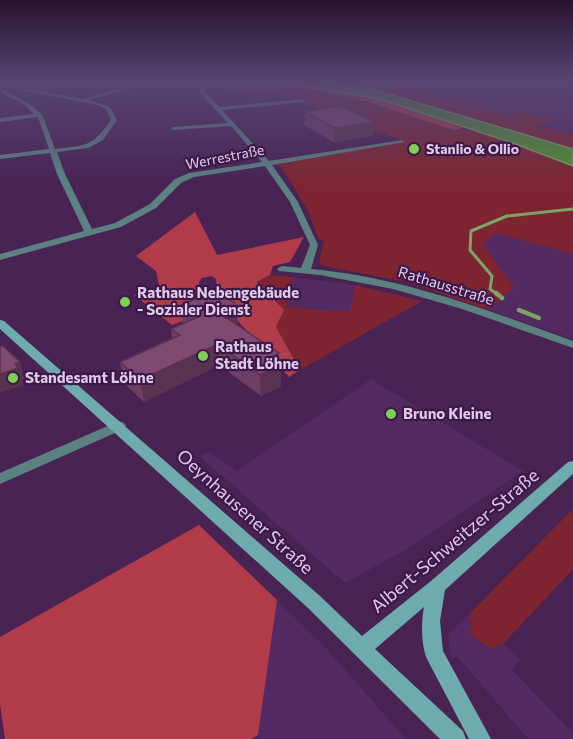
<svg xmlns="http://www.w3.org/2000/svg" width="573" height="739" font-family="Commissioner,sans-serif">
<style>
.built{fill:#542a62}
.green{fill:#7e2531}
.forest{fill:#b23c4a}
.water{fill:#50942e;stroke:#7ba466;stroke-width:1.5}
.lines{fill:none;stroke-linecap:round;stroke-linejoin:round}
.stream-far1{stroke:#7ba466;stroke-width:3}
.stream{stroke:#7ba466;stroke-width:4.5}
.minor{fill:#5b8181;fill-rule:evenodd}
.secondary{fill:#6eabac;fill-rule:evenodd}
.wall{fill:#6e3f62}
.shaded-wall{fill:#5a3350}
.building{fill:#804972;stroke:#5a3350;stroke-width:1.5}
.poi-dot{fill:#7cd155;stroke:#3d1949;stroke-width:2}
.labels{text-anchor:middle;stroke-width:4.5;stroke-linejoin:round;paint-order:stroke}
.far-poi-label{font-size:14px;font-weight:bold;fill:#e0cae8;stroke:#3d1949;text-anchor:start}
.far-street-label{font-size:14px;fill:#e0cae8;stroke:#3d1949}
.street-label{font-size:15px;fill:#e0cae8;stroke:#3d1949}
.poi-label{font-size:15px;font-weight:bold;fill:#e0cae8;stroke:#3d1949;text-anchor:start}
.near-street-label{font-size:18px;fill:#e0cae8;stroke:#3d1949}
</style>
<rect width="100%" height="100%" fill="#482354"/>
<path class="built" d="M410,82h125l38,9v44l-144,-42z
M496,232l77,22v85l-84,-29 24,-22 -30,-44z
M293,277l62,8 -4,27 -65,-5z
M371,379l152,92 -118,79 -60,33 -146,-127 9,-5 29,20z
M277,600l49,48 80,91h-146l-2,-4z
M470,613l1,22 19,14 14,-6 16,16 -8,11 61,63v6h-45l-70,-82h-7l-3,-23z"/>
<path class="green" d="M331,82l55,3 11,-3 18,1 14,10 80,23 16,-4 29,8 -17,5 36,10v14l-174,-53z
M242,83c73,3 142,22 211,47 25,-6 94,26 120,36v88l-77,-21 -13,11 31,44 -25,22 -82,-28 -84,-16 -4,-3 5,-23h-5l-10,-27 -27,-45 -7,-4 129,-23 -130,-49 -26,2 -40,-10z
M270,275l23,2 -7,30 64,5 5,-27 67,16 -122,69 -24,-43 6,-11 -27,-34z
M573,509v60l-69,74 -14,6 -19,-14 -1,-22z"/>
<path class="forest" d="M202,82c26,0 52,-1 78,0 63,3 124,25 183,46l-10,2 -85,-28 -44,-10 -64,-8z
M195,212l22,43 87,-18 -14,25 -17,4 -3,9 -14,7 28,28 -8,17 24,43 -11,7 -72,-79 -1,-19 -4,-3 -10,2 -3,4 -5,35 -22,8 -38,-30 25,-9 -3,-15 -20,-15z
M199,525l78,75 -19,135 -7,4h-246l-5,-34v-68z"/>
<path class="water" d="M281,82h50l41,7 201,60v17l-63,-24 -131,-43z"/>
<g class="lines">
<path class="stream-far1" d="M498,295l-8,-6 2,-13 -22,-26 1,-19 36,-15 66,-7"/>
<path class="stream" d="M496,293l6,5
M519,310l20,8"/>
<path class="minor" d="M144,82h8l-63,18 21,7 7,13 -14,20 -15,8 -31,4 8,22 27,55 23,-6 35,-19 25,-25 14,-6 73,-11 -31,-36 -60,4 2,-3 55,-4 -28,-30 1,-11h4l1,11 13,14 84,-8 2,3 -83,8 47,51 133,-21 3,2 -133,23 26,37 20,43 -7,24c90,8 177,41 262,72v7l-111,-39 -69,-20 -73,-14 -41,-4 -2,-2 5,-3 19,2 9,-23 -20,-43 -25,-36 -71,11 -13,6 -25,25 -35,19 -121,33v-6l84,-23 -27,-57 -7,-21 -50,6v-4l49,-6 -11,-32 -38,5v-4l34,-4 -10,-9 -22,-12v-2h4l22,12 14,11 13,35c32,-4 37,-2 56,-29l-5,-11 -9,-4 -79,-16v-2l65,12z
M119,421l5,2 2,3 -2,3 -124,55v-11z"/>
<path class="secondary" d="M0,320l4,1 316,275 42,40 69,-55 137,-119 5,-1v13l-128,116 -5,31 3,30 48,88h-22l-42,-80c-6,-15 -6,-36 -3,-52l-49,42 88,82 3,8h-26l-132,-131 -308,-279z"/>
</g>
<path class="wall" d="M305,112l68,24 -39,6 -30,-17z
M181,305l57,20 43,39v22l-20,10 -42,-31 -75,37 -20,-19 -4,-21 52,-23 -1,-10 12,-5z"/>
<path class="shaded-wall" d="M374,122l-1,14 -39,6 1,-14z
M237,305l1,20 -18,8 -1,-20z
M218,344l1,21 -75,37 -4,-22z
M279,353v12l2,-1v22l-20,10 -1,-21 11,-18z
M20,362l5,17 -3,1 1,5 -23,8v-19l15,-10z"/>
<path class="building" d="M342,106l32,16 -39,6 -30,-16z
M216,290l21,15 -18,8 60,40 -8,4 10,7 -21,11 -42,-31 -78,36 -20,-18 60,-27 -9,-6 27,-12 -17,-12z
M3,346l17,16 -5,2 3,4 -18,6v-27z"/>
<linearGradient id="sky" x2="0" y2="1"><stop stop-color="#28132e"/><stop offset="0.44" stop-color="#584572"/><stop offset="1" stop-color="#584572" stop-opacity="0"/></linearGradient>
<rect width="573" height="185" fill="url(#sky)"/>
<g class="poi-dot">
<circle cx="414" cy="149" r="6"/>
<circle cx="125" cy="302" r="6"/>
<circle cx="203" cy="356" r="6"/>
<circle cx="13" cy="378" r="6"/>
<circle cx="391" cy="414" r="6"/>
</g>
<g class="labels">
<g class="far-poi-label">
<text x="426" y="154">Stanlio &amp; Ollio</text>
</g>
<g class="far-street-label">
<text transform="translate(225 157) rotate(-11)" y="5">Werrestraße</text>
</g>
<g class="street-label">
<text transform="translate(446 286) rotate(17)" y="5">Rathausstraße</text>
</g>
<g class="poi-label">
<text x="137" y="298">Rathaus Nebengebäude<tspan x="137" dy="17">- Sozialer Dienst</tspan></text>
<text x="215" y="352">Rathaus<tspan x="215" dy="17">Stadt Löhne</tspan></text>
<text x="25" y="383">Standesamt Löhne</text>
<text x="403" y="419">Bruno Kleine</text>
</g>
<g class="near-street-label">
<text transform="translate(245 512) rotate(42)" y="6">Oeynhausener Straße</text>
<text transform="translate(455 541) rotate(-40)" y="6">Albert-Schweitzer-Straße</text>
</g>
</g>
</svg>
